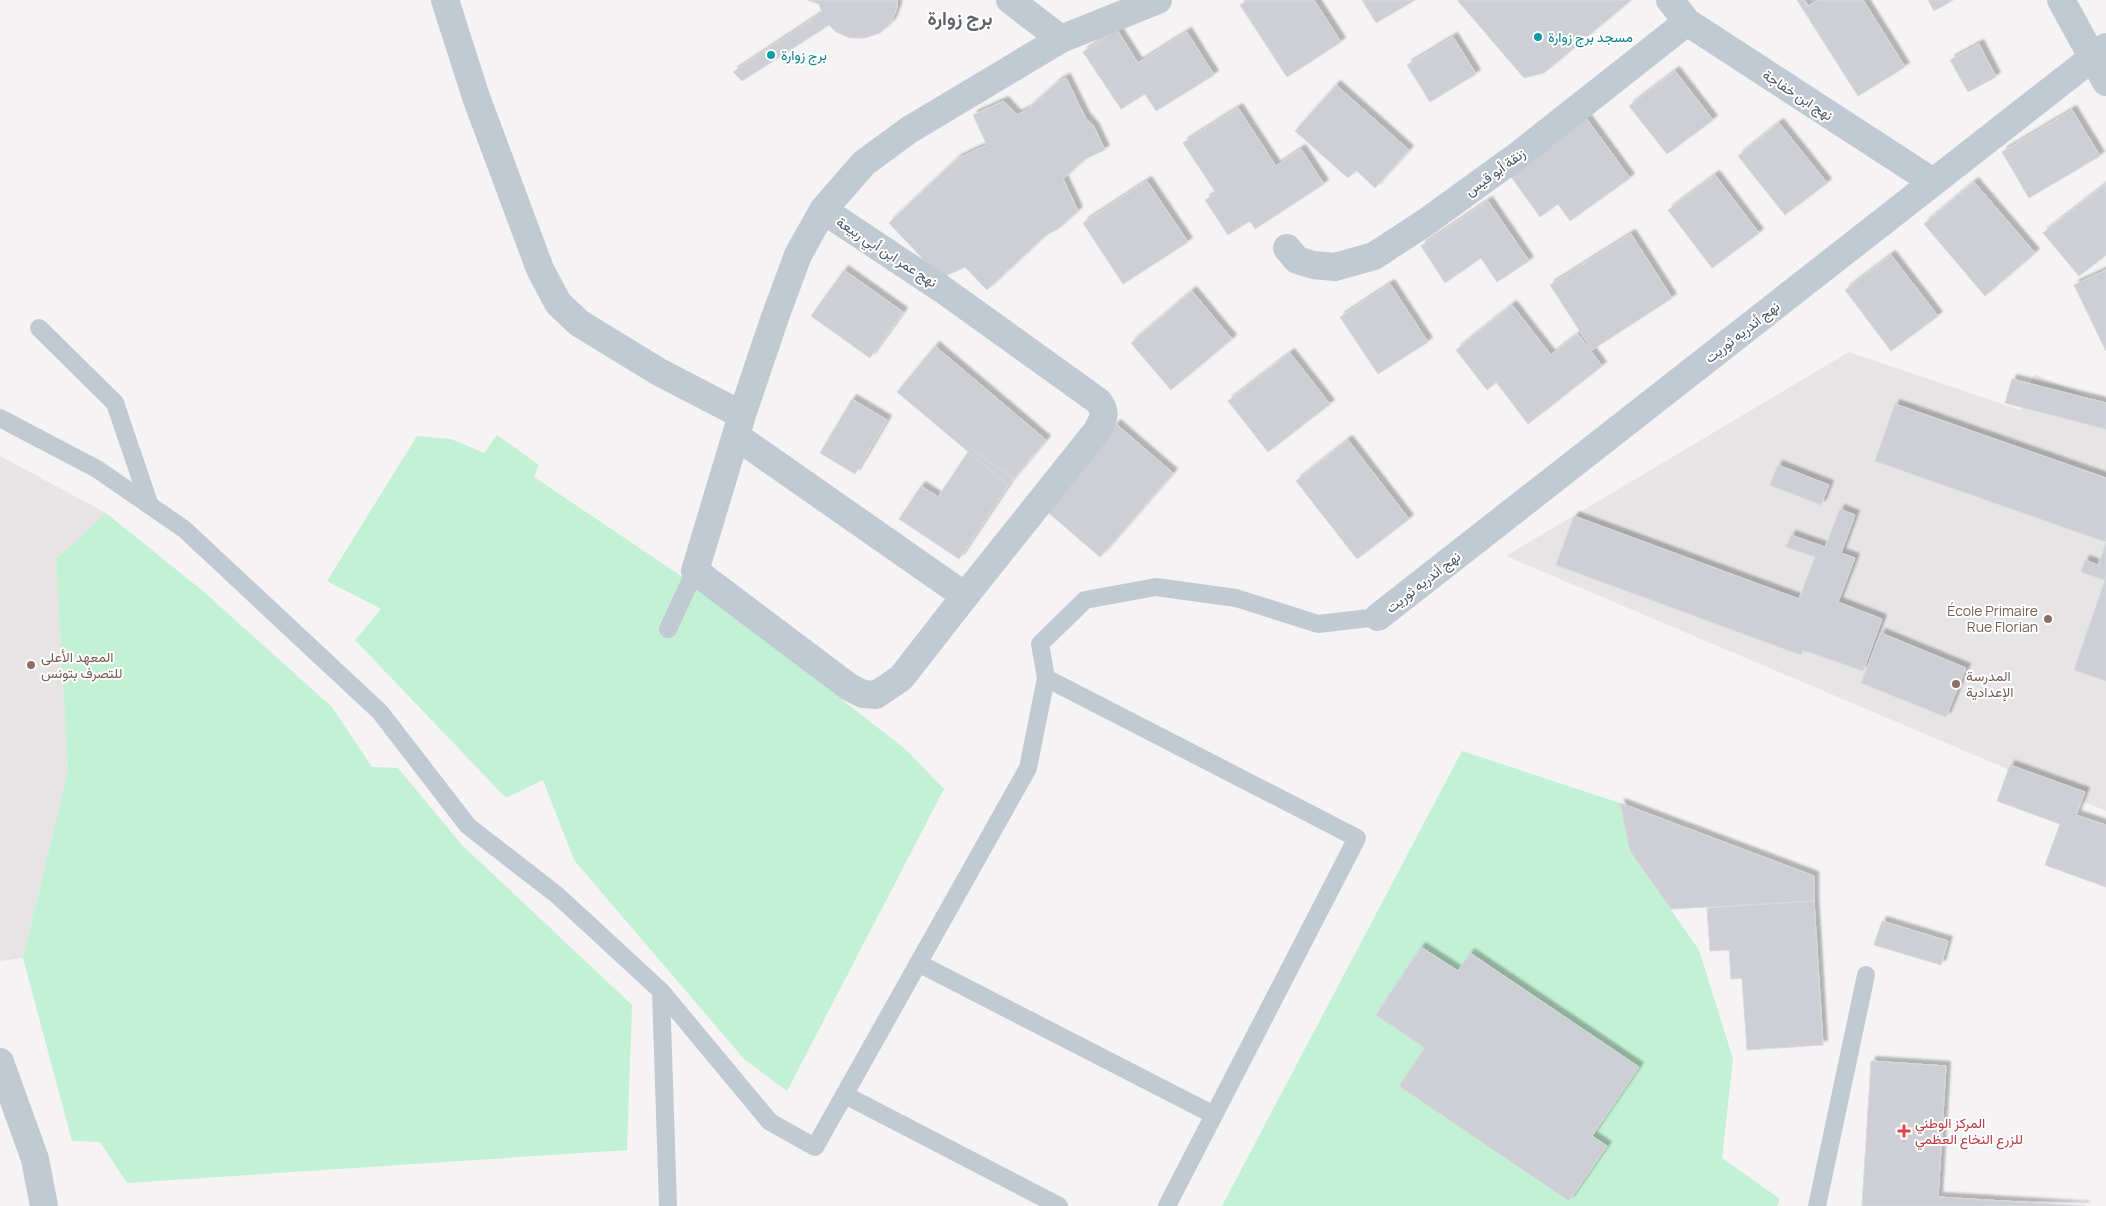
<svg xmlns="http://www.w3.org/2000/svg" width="2106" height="1206" font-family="Manrope,Vazirmatn,sans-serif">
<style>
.education{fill:#e6e4e5}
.green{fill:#c3f1d5}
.building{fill:#cdcfd5;stroke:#d7d9de;filter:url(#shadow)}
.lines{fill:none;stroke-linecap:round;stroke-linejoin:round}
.lane{stroke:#c1cad2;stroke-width:18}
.street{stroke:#c1cad2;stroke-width:28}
.culture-dot{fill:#0f9aa8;stroke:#fff;stroke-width:2}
.education-dot{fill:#8d6e63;stroke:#fff;stroke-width:2}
.health-dot{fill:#e0444e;stroke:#fff;stroke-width:2}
.labels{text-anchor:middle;stroke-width:4;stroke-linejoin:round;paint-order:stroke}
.culture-label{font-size:14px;fill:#0d838f;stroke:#fff;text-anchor:start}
.street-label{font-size:14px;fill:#4a5661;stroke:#fff}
.education-label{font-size:14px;fill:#785e54;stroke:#fff;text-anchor:start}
.health-label{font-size:14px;fill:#be3a42;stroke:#fff;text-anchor:start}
.district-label{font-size:19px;font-weight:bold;fill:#5f6368;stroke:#fff}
</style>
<defs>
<filter id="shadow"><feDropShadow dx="4.5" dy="-4.5" stdDeviation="1" flood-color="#0004"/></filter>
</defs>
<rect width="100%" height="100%" fill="#f5f3f3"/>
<path class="education" d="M1849,352l171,58 14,-36 72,30v407l-600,-255z
M0,456l106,57 -50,46 12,212 -45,187 -23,3z"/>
<path class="green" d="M497,435l42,30 -5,12 156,105 214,166 40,41 -157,302 -43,-32 -170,-199 -31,-80 -37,18 -151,-158 26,-31 -54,-28 90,-145 34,3 33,14z
M106,513l98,79 128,115 40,60 26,1 64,77 170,160 -5,145 -500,33 -27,-41 -28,-1 -49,-183 45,-187 -12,-212z
M1462,751l158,52 10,48 69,99 34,109 -11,99 58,41 -3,7h-555z"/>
<path class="building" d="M808,0h89v8l-6,15 -11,10 -15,5h-15l-14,-6 -7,-7 -87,56 -9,-9 89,-59 -3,-9z
M1248,0h66l27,42 -54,35 -47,-72z
M1362,0h53l-39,23z
M1459,0h172l-87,73 -20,5 -66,-77z
M1797,0h7l4,6 10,-6h45l42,67 -47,29z
M1928,0h25l-19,11z
M1117,30l21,33 49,-31 27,43 -58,36 -11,-17 -24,15 -38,-57z
M1453,37l23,37 -46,28 -23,-37z
M1979,44l17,33 -28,15 -18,-32z
M1675,71l38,49 -46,34 -38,-48z
M1066,78l19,39 9,10 11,23 -20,9 -22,20 15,32 -20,18 -12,6 -59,55 -22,-23 -24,11 -52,-55 68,-64 30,-14 -14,-30 31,-14 13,14 10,-5 31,-28z
M1336,85l73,65 -34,38 -19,-18 -8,8 -53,-47z
M1238,108l38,58 25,-17 23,35 -69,45 -5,-8 -22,14 -23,-35 11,-7 -33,-50z
M2072,110l28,46 -71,42 -27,-46z
M1586,118l44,60 -60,43 -12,-17 -18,13 -31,-43z
M1779,123l48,60 -42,32 -47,-59z
M1715,175l44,58 -47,35 -44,-58z
M1147,181l41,61 -65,42 -40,-61z
M1974,182l61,71 -50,43 -61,-72z
M2106,184v71l-27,21 -36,-43z
M1488,201l41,60 -32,21 -16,-24 -36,25 -24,-37z
M1631,234l41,64 -80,52 -42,-65z
M1891,255l47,61 -47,35 -46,-61z
M844,270l59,42 -33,46 -59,-42z
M2106,270v81l-32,-66z
M1390,284l38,58 -50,32 -38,-57z
M1192,291l40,48 -61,51 -40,-47z
M1512,305l39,50 27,-21 24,32 -74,58 -32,-42 -9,8 -31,-40z
M935,346l111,94 -38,45 -111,-93z
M1290,353l40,51 -62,48 -40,-51z
M2012,379l94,24v26l-101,-26z
M852,399l35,21 -32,54 -35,-21z
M1895,404l211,74v64l-231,-81z
M1116,424l57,49 -73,84 -57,-49z
M1348,440l61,79 -52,40 -61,-78z
M970,449l43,29 -54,81 -60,-40 22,-33 17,11z
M1778,465l51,20 -8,20 -51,-20z
M1840,509l15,6 -14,38 14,5 -17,44 44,17 -19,52 -60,-21 -2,5 -245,-90 18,-49 225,83 16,-42 -29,-10 5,-12 34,12z
M2106,543v138l-32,-11 31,-90 -24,-8 4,-12 13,5z
M1881,633l85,35 -20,49 -85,-34z
M2010,765l75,27 -9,23 30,10v62l-61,-22 15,-41 -63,-23z
M1620,803l194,73v25l-143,8 -41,-58z
M1814,901l9,144 -76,5 -5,-72 -11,1 -2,-29 -19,1 -3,-43z
M1882,921l66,20 -7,24 -67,-20z
M1421,947l37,24 12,-18 169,114 -47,69 15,10 -38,55 -170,-115 26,-38 -49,-33z
M1871,1061l75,5 -8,131 147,9h-223z"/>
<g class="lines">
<path class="lane" d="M39,328l76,75 35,103
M0,418l97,51 87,60 196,183 88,114 89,69 104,96 7,215
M668,629l27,-58
M1046,678l311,160 -190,368
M918,963l296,152
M661,991l109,131 45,25 213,-379 18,-90 -6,-34 45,-44 71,-13 80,11 82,26 60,-7
M845,1095l214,111
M1817,1206l49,-231"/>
<path class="street" d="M445,0l31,97 64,172 18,34 21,20 80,49 83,43
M1010,0l51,39
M1670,0l17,22 246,160
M2061,0l45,82
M823,210l119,79 156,112c10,12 5,19 -2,31l-131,164 -64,82 -25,17 -13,-1 -14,-7 -154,-116 47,-156 32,-95 24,-65 25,-45 41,-47 45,-33 152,-91 97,-39
M1287,248l10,12 16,5 22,2 39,-11 52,-34 95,-69 166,-131
M736,436l229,160
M1378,617l728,-570
M0,1062l35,97 9,47"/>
</g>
<g class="culture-dot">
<circle cx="1538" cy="37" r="5"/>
<circle cx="771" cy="55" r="5"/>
</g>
<g class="education-dot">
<circle cx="2048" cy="619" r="5"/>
<circle cx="31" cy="665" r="5"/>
<circle cx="1956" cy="684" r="5"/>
</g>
<path class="health-dot" d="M1901.5 1123.5h5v5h5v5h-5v5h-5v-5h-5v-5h5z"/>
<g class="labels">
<g class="culture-label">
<text x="1548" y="42">مسجد برج زوارة</text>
<text x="781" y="60">برج زوارة</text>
</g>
<g class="street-label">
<text transform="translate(1798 95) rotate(33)" y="5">نهج ابن خفاجة</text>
<text transform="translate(1495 172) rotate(-36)" y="5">زنقة أبو قيس</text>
<text transform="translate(887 252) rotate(33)" y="5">نهج عمر ابن أبي ربيعة</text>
<text transform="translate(1742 332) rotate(-38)" y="5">نهج أندريه ثوريت</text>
<text transform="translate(1423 582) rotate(-38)" y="5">نهج أندريه ثوريت</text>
</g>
<g class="education-label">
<text x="2038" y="616" text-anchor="end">École Primaire<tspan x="2038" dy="16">Rue Florian</tspan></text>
<text x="41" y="662">المعهد الأعلى<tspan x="41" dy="16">للتصرف بتونس</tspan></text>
<text x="1966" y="681">المدرسة<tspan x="1966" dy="16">الإعدادية</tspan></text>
</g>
<g class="health-label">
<text x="1915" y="1128">المركز الوطني<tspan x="1915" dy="16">للزرع النخاع العظمي</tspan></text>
</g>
<g class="district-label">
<text x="960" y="25">برج زوارة</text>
</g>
</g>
</svg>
